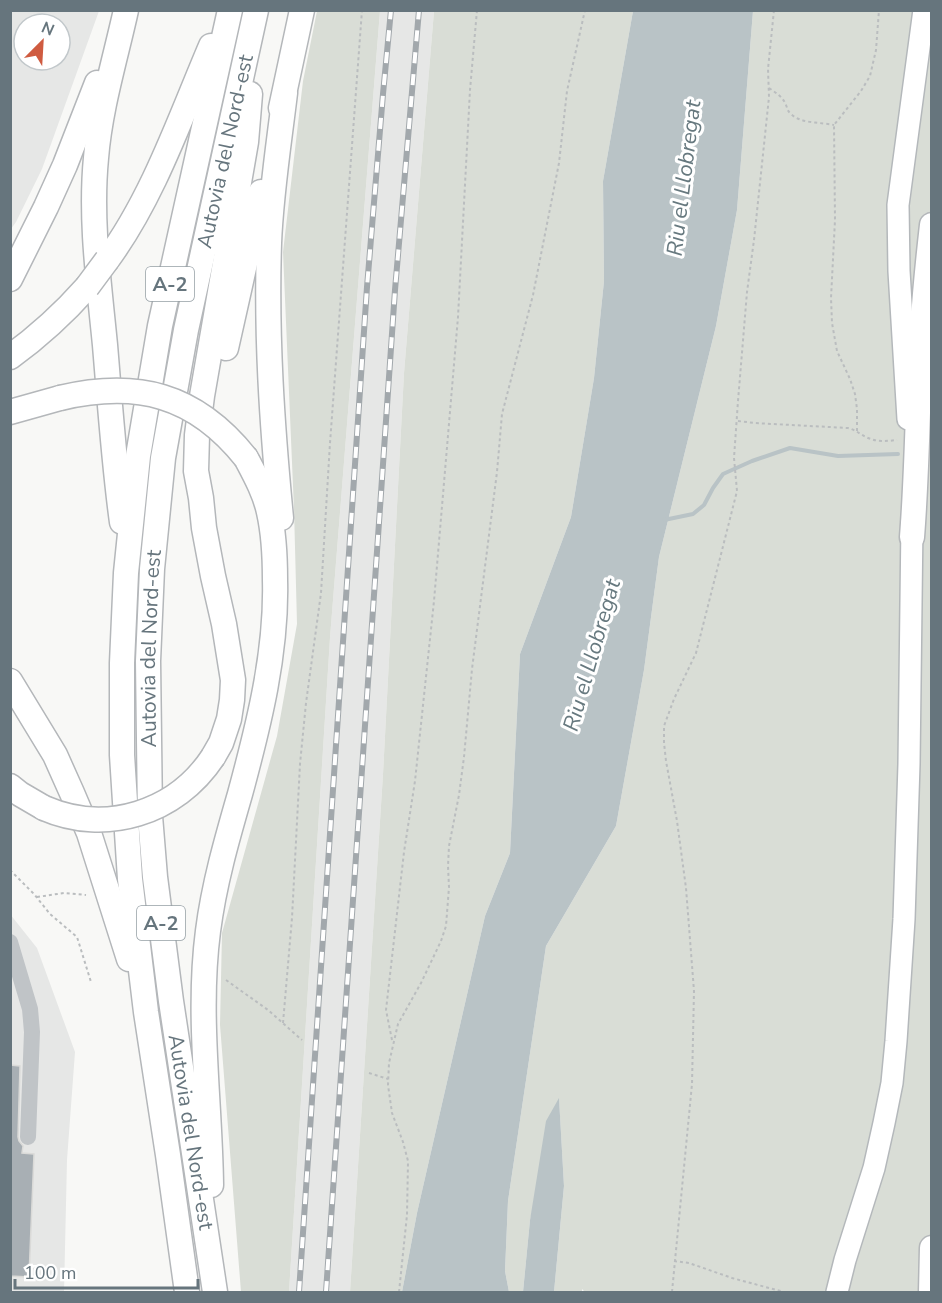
<svg xmlns="http://www.w3.org/2000/svg" width="942" height="1303" font-family="'Nunito Sans',sans-serif">
<style>
.built{fill:#e6e7e6;fill-rule:evenodd}
.green{fill:#d9ddd6}
.water{fill:#b9c3c6}
.lines{fill:none;stroke-linecap:round;stroke-linejoin:round}
.stream{stroke:#b9c3c6;stroke-width:4}
.building{fill:#a8afb4;stroke:#dadad8;stroke-width:1.5}
.major-casing{stroke:#b4b8bb;stroke-width:24}
.highway-casing{stroke:#b4b7ba;stroke-width:27}
.path{stroke:#babdbf;stroke-width:2;stroke-dasharray:3 3;stroke-linecap:butt}
.minor{stroke:#c0c4c7;stroke-width:16}
.major{stroke:#fff;stroke-width:21}
.highway{stroke:#fff;stroke-width:24}
.rail-casing{stroke:#a2a8ac;stroke-width:6}
.rail{stroke:#fff;stroke-width:4;stroke-dasharray:11;stroke-linecap:butt}
.highway-bridge-casing{stroke:#b4b7ba;stroke-width:27;stroke-linecap:butt}
.highway-bridge{stroke:#fff;stroke-width:24}
.labels{text-anchor:middle;stroke-width:6;stroke-linejoin:round;paint-order:stroke}
.shield{fill:#fff;stroke:#949ea4;stroke-width:1.5}
.shield-label{font-size:20px;font-weight:bold;fill:#66757d}
.street-label{font-size:21px;fill:#66757d;stroke:#fff}
.water-label{font-size:22px;font-style:italic;fill:#67797f;stroke:#fff}
</style>
<rect width="100%" height="100%" fill="#f8f8f6"/>
<path class="built" d="M11,10l88,1 -57,158 -26,53 -5,7zM24,24h36v36h-36z
M380,11h54l-30,362 -21,401 -33,518h-61l41,-654z
M10,914l27,34 38,104 -8,108 -3,132h-53z"/>
<path class="green" d="M317,11h63l-50,627 -41,654h-48l-21,-267 2,-92 55,-197 20,-112 -3,-115 -11,-257 20,-171z
M434,11h199l-30,170 1,100 -10,97 -23,139 -51,137 -10,199 -25,63 -68,297 -15,79h-52l33,-518 21,-401z
M753,11h178v1281h-346l-3,-3v3h-28l10,-106 -5,-87 -29,121 -7,72h-14l-4,-21 3,-70 38,-255 70,-120 28,-156 15,-113 57,-231 21,-116z"/>
<path class="water" d="M633,11h120l-16,199 -21,116 -57,231 -15,113 -28,156 -70,120 -38,255 -3,70 4,21h-107l15,-79 68,-297 25,-63 10,-199 51,-137 23,-139 10,-97 -1,-100z
M559,1098l5,88 -10,106h-31l7,-72 16,-99z"/>
<g class="lines">
<path class="stream" d="M664,520l29,-6 11,-9 9,-17 10,-14 29,-13 38,-13 48,8 60,-2"/>
</g>
<path class="building" d="M10,1065l10,1 -2,71 1,4 4,5 -1,7 12,1 -5,123 -19,-1z"/>
<g class="lines">
<defs>
<path id="major" d="M908,419l-9,-148 -1,-66 26,-195
M837,1292l8,-32 29,-92 10,-45 8,-40 4,-42 8,-122 5,-155 3,-242"/>
<g id="highway">
<path d="M281,108l21,-98"/>
<path d="M107,260c46,-62 74,-144 104,-214"/>
<path d="M10,279l36,-72 19,-42 32,-82"/>
<path d="M226,348l35,-156"/>
<path d="M10,357c29,-21 54,-44 77,-70"/>
<path d="M10,412l50,-14"/>
<path d="M281,518c-9,-93 -15,-181 -12,-275 2,-50 10,-100 16,-150"/>
<path d="M122,522c-8,-58 -12,-118 -17,-177 -6,-62 -15,-125 -9,-187 4,-50 19,-98 30,-148"/>
<path d="M912,537c4,-50 5,-101 7,-151 2,-54 7,-108 13,-161"/>
<path d="M10,681l45,74 17,38 17,40 40,126"/>
<path d="M213,757l8,-14 8,-24 3,-19 1,-20 -9,-56 -11,-48 -9,-48 -3,-30 -5,-27 1,-36 5,-39 44,-254 4,-48"/>
<path d="M10,786l10,8 24,14"/>
<path d="M211,1185c-1,-84 -14,-170 -3,-254 6,-47 19,-92 32,-137 19,-70 37,-142 35,-214 0,-23 -1,-46 -6,-68 -4,-19 -14,-37 -23,-54"/>
<path d="M187,1292l-19,-137 -22,-143 -16,-133 -8,-124v-92l4,-90 12,-117 22,-130 70,-316"/>
<path id="s1" d="M215,1292l-44,-291 -16,-124 -5,-61 -2,-155 4,-92 11,-111 23,-128 70,-320"/>
<path d="M931,1292l1,-44"/>
</g>
</defs>
<use href="#major" class="major-casing"/>
<use href="#highway" class="highway-casing"/>
<path class="path" d="M769,88c7,5 14,9 17,17 2,5 1,5 5,9 10,10 30,8 43,11
M738,421l16,2 94,5c9,2 15,9 23,11 8,3 17,2 26,1
M857,431v-22l-2,-15 -5,-15 -13,-28 -5,-28 -1,-25 4,-78 -1,-95 27,-34 9,-15 6,-26 3,-40
M10,870l24,24 16,20 27,23 14,45
M37,897l27,-4 22,2
M226,980l42,30 34,30
M283,1023l9,-105 8,-154 6,-61 15,-110 9,-150 32,-433
M392,1040l-6,-30 18,-158 11,-71 19,-180 24,-284 12,-227 7,-80
M369,1073l19,6
M674,1261l15,2 43,15 52,14
M399,1292l8,-77 1,-54 -5,-19 -11,-29 -4,-28 1,-22 9,-39 23,-41 20,-42 5,-15 3,-39 -1,-21 1,-20 10,-51 5,-38 8,-88 25,-197 5,-58 31,-119 26,-132 8,-72 18,-81
M672,1292l20,-208 2,-93 -8,-103 -9,-67 -11,-60 -2,-18v-17l10,-27 22,-46 41,-162 -3,-33 4,-57 9,-109 7,-52 15,-143 -1,-28 6,-59"/>
<path class="minor" d="M10,942l20,67 2,23 -4,105"/>
<use href="#major" class="major"/>
<use href="#highway" class="highway"/>
<defs>
<path id="rail" d="M299,1292l68,-1005 16,-193 8,-84
M326,1292l69,-1002 24,-280"/>
</defs>
<use href="#rail" class="rail-casing"/>
<use href="#rail" class="rail"/>
<defs>
<path id="highway-bridge" d="M87,287l20,-27
M60,398c77,-18 135,-4 186,60
M44,808c62,27 132,5 169,-51"/>
</defs>
<use href="#highway-bridge" class="highway-bridge-casing"/>
<use href="#highway-bridge" class="highway-bridge"/>
</g>
<g class="labels">
<g class="shield">
<rect x="146" y="267" width="48" height="34" rx="4.5"/>
<rect x="137" y="906" width="48" height="34" rx="4.5"/>
</g>
<g class="shield-label">
<text x="170" y="291">A-2</text>
<text x="161" y="930">A-2</text>
</g>
<g class="street-label">
<text dy="7" stroke="none"><textPath href="#s1" startOffset="1152">Autovia del Nord-est</textPath></text>
<text dy="7" stroke="none"><textPath href="#s1" startOffset="648">Autovia del Nord-est</textPath></text>
<text transform="translate(191 1132) rotate(81)" y="7">Autovia del Nord-est</text>
</g>
<g class="water-label">
<text transform="translate(683 178) rotate(-83)" y="8">Riu el Llobregat</text>
<text transform="translate(591 655) rotate(-74)" y="8">Riu el Llobregat</text>
</g>
</g>
<rect width="942" height="1303" fill="none" stroke="#66757d" stroke-width="24"/>
<g transform="translate(42 42) rotate(24)"><circle r="28" fill="#ffffff" stroke="#c2c8cb" stroke-width="1.5"/>
<path d="M0-4.5L10 22L0 15L-10 22Z" fill="#cf5b40"/>
<text y="-9" font-size="16" font-weight="bold" text-anchor="middle" fill="#66757d">N</text>
</g>
<path d="M15 1279v9h183v-9" fill="none" stroke="#66757d" stroke-width="3"/>
<text x="24" y="1279" font-size="18" fill="#66757d" stroke="#ffffff" stroke-width="4.5" paint-order="stroke">100 m</text>
</svg>
